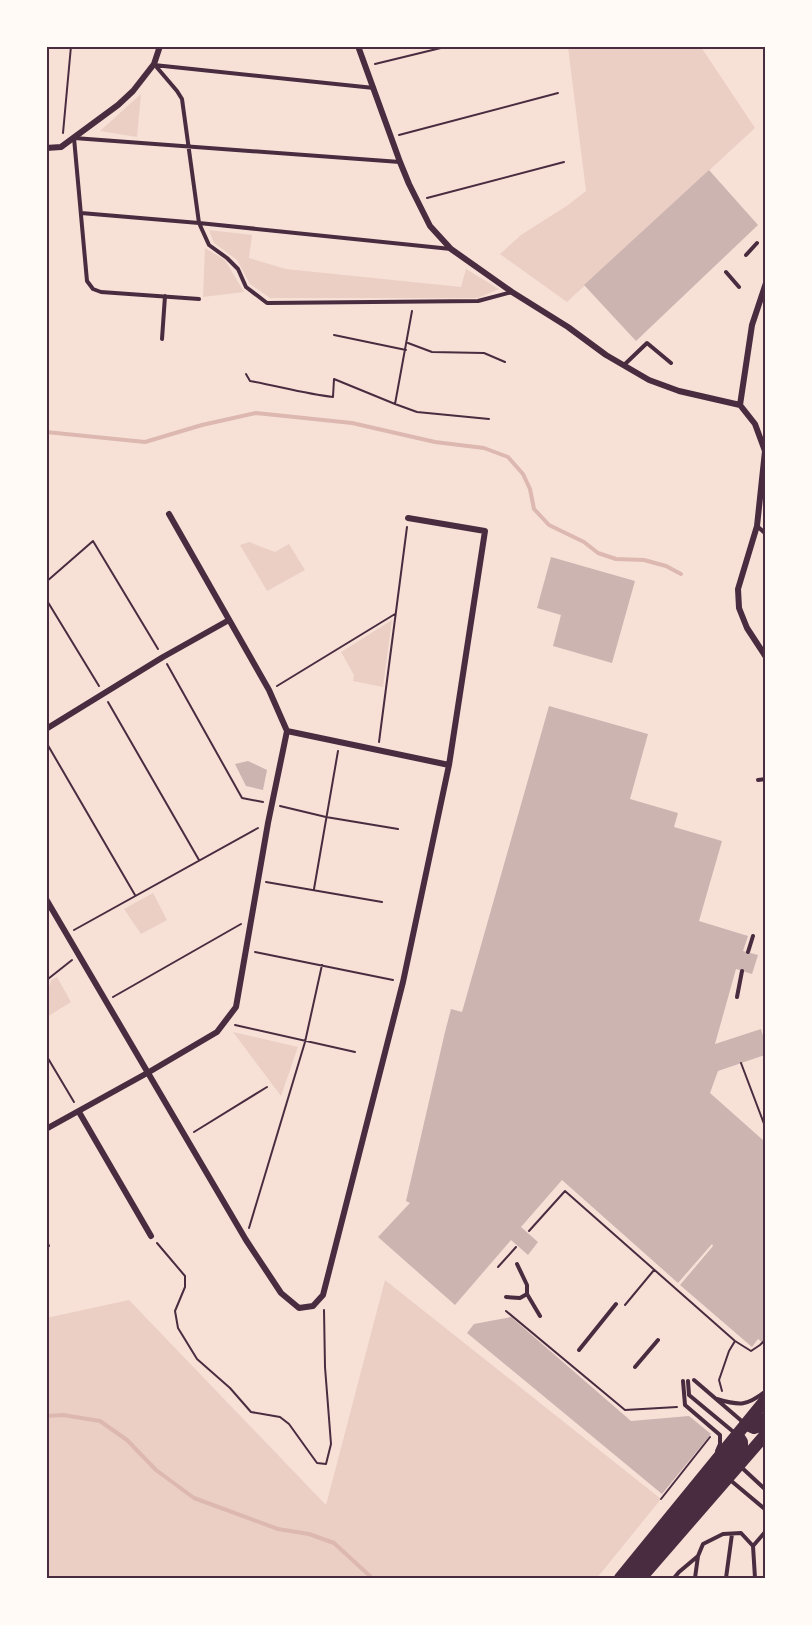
<svg xmlns="http://www.w3.org/2000/svg" width="812" height="1625" font-family="'Titillium Web',sans-serif">
<style>
.green{fill:#ebcfc5}
.lines{fill:none;stroke-linecap:round;stroke-linejoin:round}
.stream{stroke:#dcb8b0;stroke-width:4}
.building{fill:#ccb4b1}
.path{stroke:#4a2c40;stroke-width:2}
.service{stroke:#4a2c40;stroke-width:4}
.minor{stroke:#4a2c40;stroke-width:6}
.primary{stroke:#4a2c40;stroke-width:12}
.neatline{fill:none;stroke:#4a2c40;stroke-width:2}
</style>
<rect width="100%" height="100%" fill="#f7e1d7"/>
<path class="green" d="M568,47h133l54,81 -188,174 -67,-48 21,-19 47,-30 18,-14z
M141,94l-4,43 -37,-6z
M209,230l43,5 -3,23 37,11 175,18 5,-18 33,20 -21,9h-208l-20,-14 -13,-24 -23,-17z
M205,248l20,12 19,32 -41,5z
M249,542l26,10 14,-8 16,26 -38,21 -27,-46z
M392,620l-9,67 -30,-6 1,-6 -13,-23z
M153,893l14,27 -26,14 -17,-25z
M57,977l14,25 -24,15v-23l4,-14z
M233,1032l65,15 -17,49z
M385,1280l276,219 -64,79h-550l-1,-260 83,-18 197,205z"/>
<g class="lines">
<path class="stream" d="M46,432l99,10 57,-17 54,-12 96,10 83,19 49,6 24,9 15,17 7,15 4,20 15,16 35,17 14,11 18,6 28,1 22,6 15,8
M46,1416l17,-1 37,6 27,19 29,30 38,28 84,31 31,5 25,9 38,35"/>
</g>
<path class="building" d="M709,170l49,55 -122,116 -52,-56z
M551,557l84,24 -23,82 -59,-17 8,-31 -24,-7z
M549,706l99,28 -18,65 48,14 -4,14 48,14 -23,80 49,15 -5,15 15,4 -6,19 -16,-5 -21,75 46,-15 4,13v13l-47,16 -8,22 55,49v198l-2,3 -5,-4 -6,8 -72,-62 33,-39 -1,-2 -34,39 -116,-103 -41,47 17,15 -10,13 -17,-15 -56,65 -77,-68 32,-34 -4,-2 39,-169 6,-23 11,3z
M248,761l19,9 -4,20 -17,-4 -11,-22z
M511,1317l120,104 58,-5 22,18 -49,60 -195,-161 7,-9z"/>
<g class="lines">
<path class="path" d="M375,64l74,-18
M63,133l8,-87
M399,135l159,-42
M427,198l137,-36
M334,335l72,15
M408,343l24,9 52,1 21,9
M246,374l4,7c28,5 55,13 83,16l1,-18 61,25 17,-93
M395,404l22,8 72,7
M46,582l47,-41 65,108
M46,599l53,87
M167,664l75,134 21,4
M277,686l118,-72
M108,702l91,158
M46,742l89,153
M379,742l28,-215
M280,806l46,11 72,12
M266,882l116,20
M314,889l24,-138
M74,930l184,-102
M255,952l138,28
M46,982l2,-3 24,-19
M113,997l128,-73
M235,1025l120,27
M46,1055l28,47
M741,1063l25,66
M194,1132l73,-45
M249,1228l56,-186 17,-77
M529,1231l36,-40 170,150 16,10 9,-6 6,-6
M46,1238l3,8
M157,1243l28,33v11l-10,24 3,17 19,31 33,29 21,24 29,5 9,7 28,39 9,1 5,-20 -6,-77 -1,-57
M498,1267l18,-20
M625,1305l29,-35
M506,1311l119,99 52,-3
M722,1391l-3,-11 10,-29 6,-10
M661,1499l49,-62"/>
<path class="service" d="M154,64l23,27 5,8 17,124 10,22 18,13 11,11 8,18 21,16 211,-2 34,-9
M154,65l220,23
M81,213l118,10 252,26
M746,255l11,-12
M726,272l13,15
M199,299l-98,-7 -8,-3 -6,-8 -13,-143 326,24
M162,339l3,-43
M624,365l23,-22 24,20
M757,526l9,8
M758,780l8,-1
M748,952l5,-16
M737,997l5,-26
M527,1294l13,22
M506,1297l14,1 7,-4v-9l-10,-21
M579,1350l37,-46
M635,1367l23,-27
M694,1380l50,43
M683,1381l2,24 35,30v9l-3,7
M688,1381l1,14 47,39
M717,1399c23,7 30,7 49,-8
M740,1466l26,24
M729,1479l37,31
M753,1546l13,-15
M674,1578l5,-6 19,-16
M695,1578l3,-22 5,-12 20,-10 18,-1 12,13 2,32
M726,1578l6,-44"/>
<path class="minor" d="M358,46l42,116 9,22 21,42 21,23 61,43 56,35 38,28 43,25 30,11 61,14
M46,148l15,-1 57,-42 15,-14 21,-27 6,-18
M740,405l15,19 10,27 -8,75 -19,63 1,19 8,20 19,29
M740,405l12,-80 14,-42
M46,729l117,-72 66,-37
M287,731l162,34
M46,899l200,341 35,53 18,15 14,-2 10,-11 80,-313 46,-217 36,-234 -77,-13
M79,1112l72,124
M46,1129l103,-57 68,-40 19,-25 32,-184 19,-92 -18,-41 -100,-176"/>
<path class="primary" d="M745,1424l9,4 3,-1 9,-9
M635,1573l107,-127v-4l-5,-8
M620,1578l146,-179
M641,1578l125,-144"/>
</g>
<rect width="812" height="1625" fill="none" stroke="#fffaf5" stroke-width="96"/>
<rect x="48" y="48" width="716" height="1529" class="neatline"/>
</svg>
